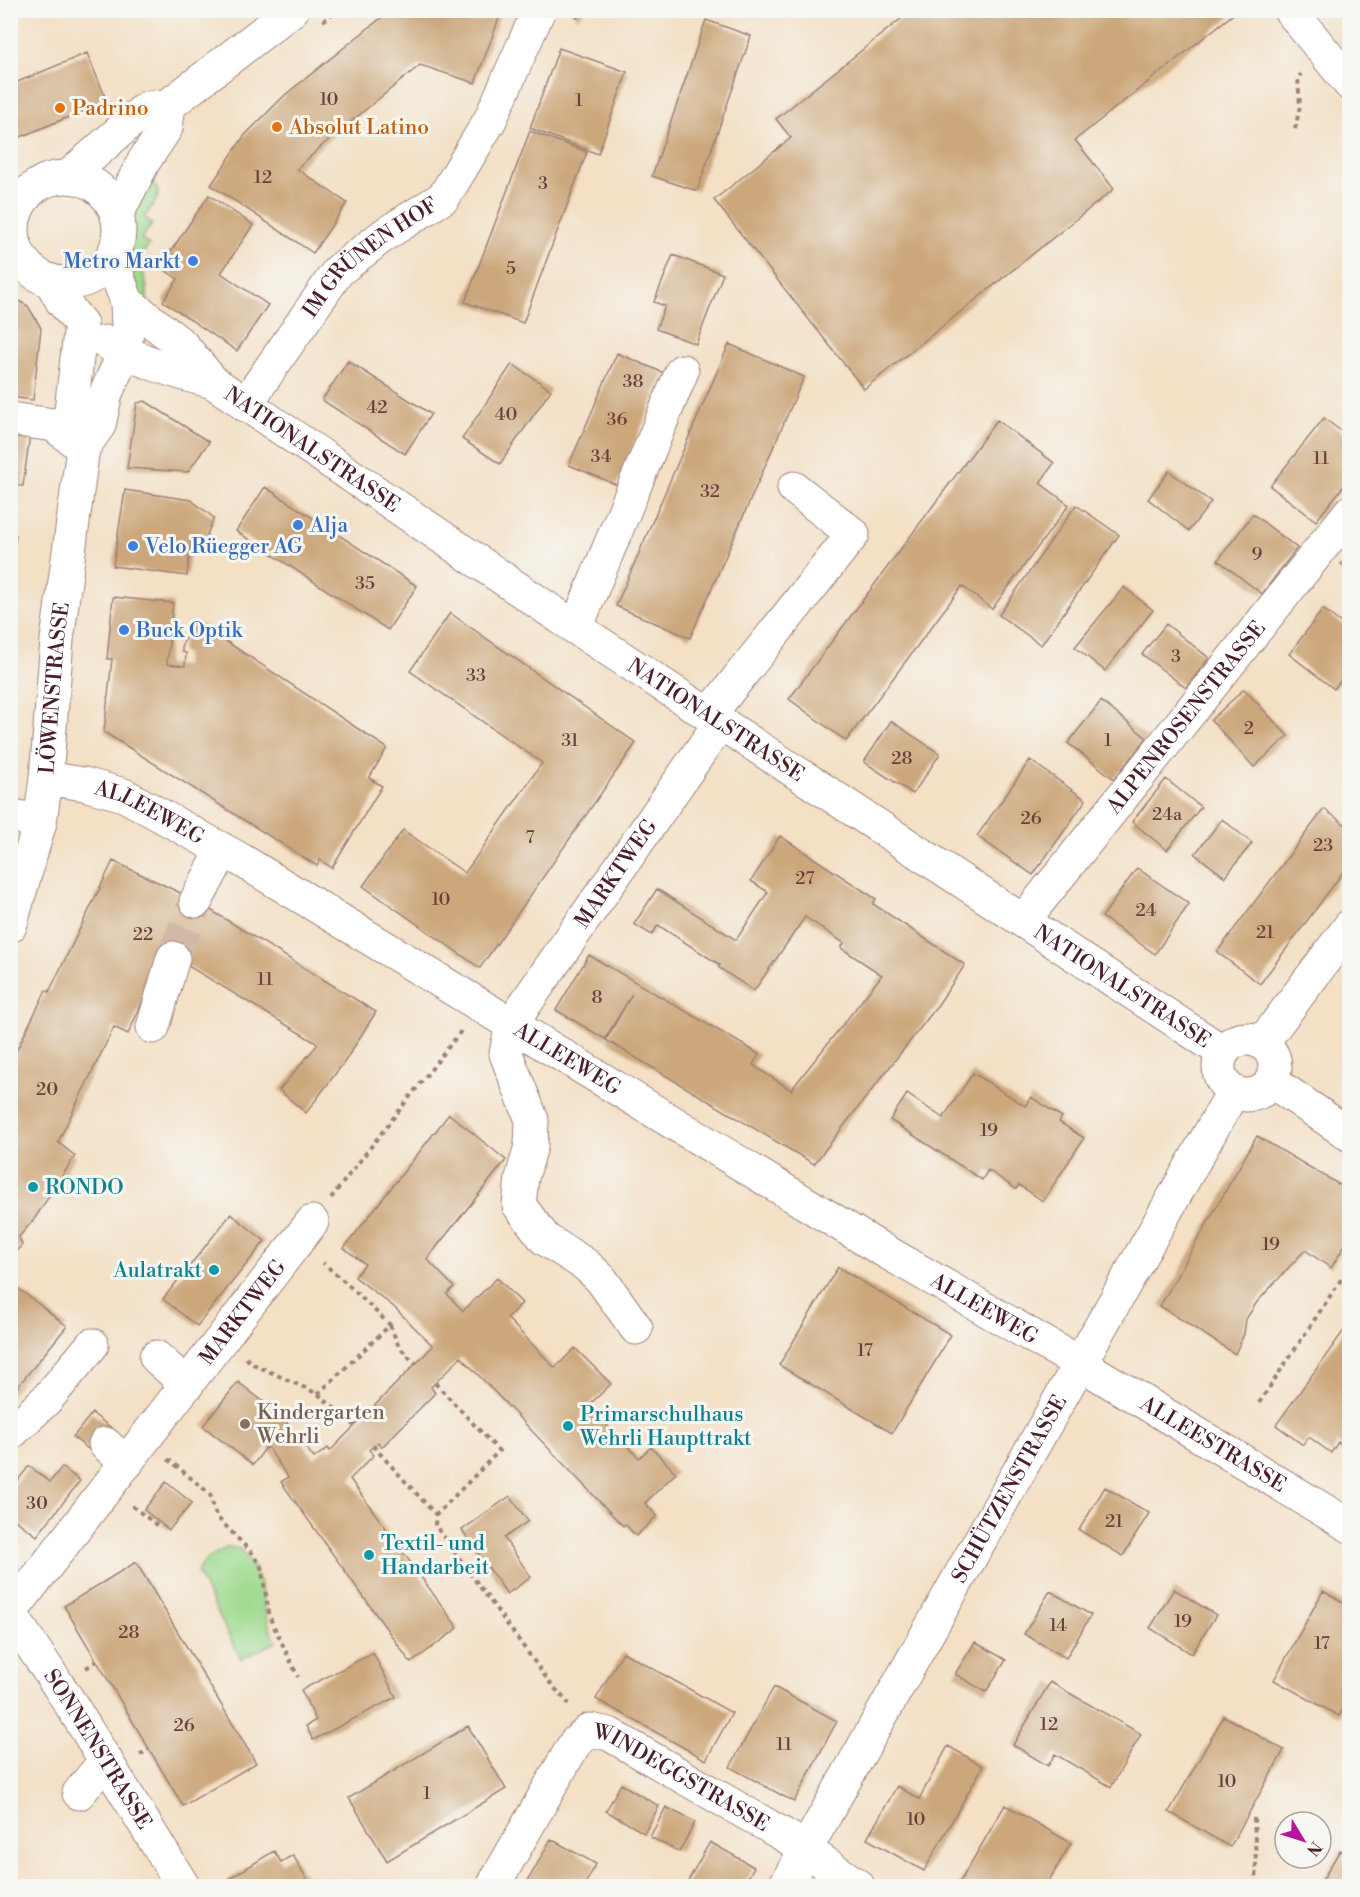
<svg xmlns="http://www.w3.org/2000/svg" width="1360" height="1897" font-family="'Libre Bodoni',serif">
<style>
.green{fill:#9dda8e;stroke:#747c5c;stroke-width:1.5}
.building{fill:#cca77c}
.lines{fill:none;stroke-linecap:round;stroke-linejoin:round}
.minor-tunnel{stroke:#d1b9a6;stroke-width:33;stroke-dasharray:33 16;stroke-linecap:butt}
.minor-casing{stroke:#9e8078;stroke-width:35}
.major-casing{stroke:#9e8078;stroke-width:35}
.path{stroke:#9e8078;stroke-width:4;stroke-dasharray:4.5 4.5;stroke-linecap:butt}
.minor{stroke:#fff;stroke-width:33}
.major{stroke:#fff;stroke-width:33}
.food-dot{fill:#e8710a;stroke:#f6f6f2;stroke-width:2}
.shop-dot{fill:#3f7fe0;stroke:#f6f6f2;stroke-width:2}
.culture-dot{fill:#0f9aa8;stroke:#f6f6f2;stroke-width:2}
.education-dot{fill:#8d6e63;stroke:#f6f6f2;stroke-width:2}
.labels{text-anchor:middle;stroke-width:6;stroke-linejoin:round;paint-order:stroke}
.number-label{font-size:18px;fill:#6a413f}
.food-label{font-size:21px;fill:#c56008;stroke:#f6f6f2;text-anchor:start}
.street-label{font-size:21px;fill:#4a1f2b;stroke:#f6f6f2}
.shop-label{font-size:21px;fill:#366cbe;stroke:#f6f6f2;text-anchor:start}
.culture-label{font-size:21px;fill:#0d838f;stroke:#f6f6f2;text-anchor:start}
.education-label{font-size:21px;fill:#785e54;stroke:#f6f6f2;text-anchor:start}
</style>
<rect width="100%" height="100%" fill="#f6f6f2"/>
<filter id="ink" filterUnits="userSpaceOnUse"><feTurbulence type="fractalNoise" baseFrequency=".0167" numOctaves="2"/><feDisplacementMap in="SourceGraphic" scale="12" xChannelSelector="R" yChannelSelector="G"/><feConvolveMatrix kernelMatrix="1 2 1 2 8 2 1 2 1" color-interpolation-filters="sRGB"/></filter>
<filter id="wash" filterUnits="userSpaceOnUse"><feTurbulence type="fractalNoise" baseFrequency=".008" numOctaves="4" result="noise"/><feDisplacementMap in="SourceGraphic" scale="24" xChannelSelector="R" yChannelSelector="G"/><feGaussianBlur stdDeviation="1.35" result="paint"/><feColorMatrix in="noise" values="0 0 0 0 0 0 0 0 0 0 0 0 0 0 0 0 0 1.4 0 .05"/><feComposite in="paint" operator="in"/></filter>
<g filter="url(#wash)">
<rect width="100%" height="100%" fill="#f3e0c5"/>
<path class="green" d="M149,179c17,14 6,24 -5,38l8,7 -11,15 8,6 -12,15c8,15 12,27 9,44l-7,-8 -10,-32 6,-59z
M230,1547l10,2c20,23 21,38 26,66 2,9 6,19 10,27l-35,17 -44,-87c8,-14 18,-19 33,-25z"/>
<g id="blocks">
<path class="building" d="M391,10h103l7,3 -26,70 -55,-18 -95,78 -28,26 50,34 -34,50 -102,-68 34,-50 40,-40z
M571,10h15l-9,8z
M912,10h317l3,5 -157,125 39,49 -250,200 -150,-189 77,-62 -15,-19z
M706,20l45,16 -54,155 -45,-15z
M559,48l68,24 -29,82 -68,-26z
M87,53l20,48 -89,37 -8,-18v-35z
M530,131l57,21 -64,171 -58,-21z
M209,195l44,30 -32,48 47,32 -31,46 -74,-50 15,-22 -18,-12z
M673,255l50,19 -27,70 -40,-15 9,-23 -11,-4z
M10,296l18,10 13,22 -8,72 -23,-3z
M729,344l75,33 -114,261 -74,-32z
M617,353l47,20 -47,112 -48,-20z
M348,361l83,53 -26,40 -83,-54z
M512,364l39,26 -51,74 -38,-25z
M145,401l64,41 -21,30 -61,-4 10,-65z
M1324,418l26,20v40l-34,43 -46,-35z
M997,420l57,43 -14,20 29,22 -77,104 -30,-23 -116,155 -57,-42z
M10,431l20,3 -7,52 -13,-1z
M1169,471l42,31 -22,29 -41,-32z
M265,487l152,99 -29,44 -152,-99z
M125,490l66,10 23,18 -11,26 -12,-3 -4,35 -74,-10z
M1076,505l43,30 -78,110 -42,-30z
M1253,514l44,34 -35,46 -44,-34z
M10,534l6,1 -4,32 -2,-1z
M1350,553v17l-9,-6z
M1124,587l29,23 -48,61 -30,-24z
M113,597l60,6 -6,61 18,2 1,-13 -4,-1v-8l15,-22 190,126 -18,30 13,8 -50,82 -12,-8 -3,6 -213,-134 8,-73h-5z
M1323,609l27,21v39l-16,20 -45,-35z
M450,613l186,130 -156,225 -117,-82 40,-56 62,43 77,-110 -132,-92z
M1166,624l43,34 -23,30 -44,-34z
M1244,689l44,47 -34,31 -43,-47z
M1101,701l46,37 -33,41 -46,-36z
M891,721l49,33 -27,40 -49,-32z
M1030,760l56,40 -53,75 -56,-39z
M1166,779l35,28 -34,43 -35,-28z
M1324,809l26,19v35l-90,121 -43,-32z
M1222,819l30,24 -27,34 -30,-23z
M780,836l96,63 -3,5 92,61 -30,44 -121,155 -208,-124 26,-46 -27,45 -49,-29 33,-55 170,99 -6,11 38,25 91,-115 -41,-27 3,-5 -39,-26 -51,74 -36,-24 2,-2 -62,-40 -6,10 -18,-11 23,-35 79,51 32,-48 -17,-11z
M113,861l78,37 185,114 -31,49 -39,52 -27,-23 39,-46 -153,-92 -37,82 -14,-7 -56,115 17,14 -40,62 -16,19 3,8 -12,13v-194l36,-74 3,2z
M1137,868l52,36 -34,50 -53,-37z
M973,1073l52,33 6,-9 31,20 -3,5 25,16 -41,63 -24,-16 -3,4 -28,-19 -6,10 -92,-60 17,-26 36,24z
M449,1114l57,46 -79,99 27,28 -7,7 16,17 34,-33 25,25 -15,15 48,50 20,-20 36,36 -23,22 51,52 12,-11 25,26 -31,30 12,13 -21,20 -11,-12 -2,2 -162,-169 -30,30 4,6 -53,54 -4,-5 -9,8 5,5 -24,24 108,149 -47,35 -130,-181 7,-5 -21,-31 -14,19 -50,-39 35,-44 49,38 -1,2 28,36 14,-10 2,3 103,-105 -39,-39 -39,-30 10,-13 -21,-16z
M1257,1136l93,55v46l-19,31 -26,-18 -48,52 -11,17 -2,15 -9,20 -75,-48z
M231,1214l34,27 -68,85 -34,-27z
M838,1267l113,68 -59,98 -113,-68z
M10,1282l57,44 -57,70z
M1350,1322v113l-8,10 -4,-3 -7,11 -22,-16 -6,8 -27,-20z
M92,1413l23,18 -19,24 -23,-18z
M29,1466l21,16 12,-15 18,14 -43,55 -27,-20v-26z
M166,1482l26,21 -23,27 -25,-20z
M1105,1487l44,26 -26,43 -44,-26z
M510,1496l18,25 -24,17 27,39 -24,17 -45,-64z
M136,1562l120,201 -73,43 -119,-200z
M1174,1589l42,26 -24,39 -42,-26z
M1050,1591l41,24 -25,43 -42,-24z
M1323,1591l27,15v92l-11,18 -65,-36z
M975,1642l31,18 -20,32 -31,-18z
M623,1652l109,61 -26,47 -110,-61z
M373,1653l23,44 -83,43 -7,-14 10,-6 -15,-30z
M1050,1682l91,52 -30,53 -56,-33 -7,12 -35,-21z
M774,1687l63,34 -43,81 -64,-35z
M1224,1716l60,34 -54,97 -61,-35z
M468,1726l38,63 -119,72 -38,-63z
M948,1746l35,20 -59,105 -57,-32 30,-53 22,13z
M621,1784l38,22 -15,27 -38,-22z
M1005,1805l66,38 -25,43h-86l-2,-1z
M666,1807l29,15 -16,30 -29,-15z
M551,1839l45,25 -12,22h-59z
M710,1842l44,25 -11,19h-58z
M1340,1850l10,5v31h-31z
M274,1851l7,11 12,-7 18,31h-80l-4,-6z"/>
</g>
</g>
<g filter="url(#ink)">
<use href="#blocks" fill-opacity="0" stroke="#9e8078" stroke-width="1.5"/>
<g class="lines">
<path class="minor-tunnel" d="M173,958l23,-57"/>
<defs>
<g id="minor">
<path d="M1290,10l60,74"/>
<path d="M51,281l11,20 19,23 -11,95 13,29"/>
<path id="s1" d="M127,302l55,43 31,37 363,246 647,424"/>
<path d="M105,342c34,19 70,30 108,40"/>
<path id="s2" d="M245,405l93,-134 46,-36 60,-38 46,-77 49,-110"/>
<path d="M10,419l44,6 29,23"/>
<path d="M576,628l106,-257"/>
<path d="M709,715l144,-181 -59,-46"/>
<path id="s3" d="M46,778l38,6 40,11 117,65 635,386 203,117 271,163"/>
<path d="M10,815l30,7"/>
<path d="M196,901l27,-51"/>
<path id="s4" d="M1023,921l327,-409"/>
<path id="s5" d="M10,926l30,-104 6,-44 11,-138 26,-192 16,-23 7,-32 18,-40 4,-27 -1,-24 -10,-27 -8,-13"/>
<path d="M153,1027l20,-69"/>
<circle cx="1247" cy="1067" r="28"/>
<path d="M1262,1043l88,-117"/>
<path d="M1271,1081l79,54"/>
<path id="s6" d="M636,1328l-35,-49 -15,-14 -41,-26 -26,-34 3,-27 9,-32 1,-26 -26,-66 6,-31 208,-300"/>
<path d="M156,1357l31,28"/>
<path d="M10,1434l37,-35 45,-54"/>
<path d="M105,1444l22,19"/>
<path id="s7" d="M10,1613l302,-391"/>
<path id="s8" d="M10,1613l60,90 113,183"/>
<path d="M79,1793l27,-33"/>
<path id="s9" d="M493,1886l82,-143 15,-13 19,4 180,104 69,48"/>
<path id="s10" d="M785,1886l448,-794"/>
</g>
<path id="major" d="M68,177l78,-69 23,-3 123,-95
M13 230a53 53 0 1 1 106 0a53 53 0 1 1-106 0Z
M117,214l27,-53 22,-33 3,-23"/>
</defs>
<use href="#minor" class="minor-casing"/>
<use href="#major" class="major-casing"/>
<path class="path" d="M323,21l14,-11
M1295,129l5,-23 -2,-28 3,-4
M331,1198l130,-167
M390,1325l9,22 17,17
M246,1358l7,6 65,30 37,32
M435,1383l64,68 -63,64
M318,1394l72,-69 -46,-44 -21,-18
M1259,1403l91,-137
M373,1446l63,69 -1,10 115,158 19,21
M168,1459l42,35 6,22 36,37 9,14 9,51 28,59
M132,1506l26,20
M86,1668l11,-7
M140,1755l9,-6
M1254,1818l3,68"/>
<use href="#minor" class="minor"/>
<use href="#major" class="major"/>
</g>
</g>
<g class="food-dot">
<circle cx="60" cy="108" r="6"/>
<circle cx="277" cy="127" r="6"/>
</g>
<g class="shop-dot">
<circle cx="193" cy="261" r="6"/>
<circle cx="298" cy="525" r="6"/>
<circle cx="133" cy="546" r="6"/>
<circle cx="124" cy="630" r="6"/>
</g>
<g class="culture-dot">
<circle cx="33" cy="1187" r="6"/>
<circle cx="214" cy="1270" r="6"/>
<circle cx="568" cy="1426" r="6"/>
<circle cx="369" cy="1555" r="6"/>
</g>
<circle class="education-dot" cx="245" cy="1424" r="6"/>
<g class="labels">
<g class="number-label">
<text x="329" y="105">10</text>
<text x="579" y="106">1</text>
<text x="263" y="183">12</text>
<text x="543" y="189">3</text>
<text x="511" y="274">5</text>
<text x="633" y="387">38</text>
<text x="377" y="413">42</text>
<text x="506" y="420">40</text>
<text x="617" y="425">36</text>
<text x="601" y="462">34</text>
<text x="1321" y="464">11</text>
<text x="710" y="497">32</text>
<text x="1257" y="560">9</text>
<text x="365" y="589">35</text>
<text x="1176" y="662">3</text>
<text x="476" y="681">33</text>
<text x="1249" y="734">2</text>
<text x="570" y="746">31</text>
<text x="1108" y="746">1</text>
<text x="902" y="764">28</text>
<text x="1167" y="820">24a</text>
<text x="1031" y="824">26</text>
<text x="530" y="843">7</text>
<text x="1323" y="851">23</text>
<text x="805" y="884">27</text>
<text x="441" y="905">10</text>
<text x="1146" y="916">24</text>
<text x="1265" y="938">21</text>
<text x="143" y="940">22</text>
<text x="265" y="985">11</text>
<text x="597" y="1003">8</text>
<text x="47" y="1095">20</text>
<text x="989" y="1136">19</text>
<text x="1271" y="1250">19</text>
<text x="865" y="1356">17</text>
<text x="37" y="1509">30</text>
<text x="1114" y="1527">21</text>
<text x="1183" y="1627">19</text>
<text x="1058" y="1631">14</text>
<text x="129" y="1638">28</text>
<text x="1322" y="1649">17</text>
<text x="1049" y="1730">12</text>
<text x="184" y="1731">26</text>
<text x="784" y="1750">11</text>
<text x="1227" y="1787">10</text>
<text x="427" y="1799">1</text>
<text x="916" y="1825">10</text>
</g>
<g class="food-label">
<text x="72" y="115">Padrino</text>
<text x="289" y="134">Absolut Latino</text>
</g>
<g class="street-label">
<text dy="7" stroke="none"><textPath href="#s2" startOffset="196">IM GRÜNEN HOF</textPath></text>
<text dy="7" stroke="none"><textPath href="#s1" startOffset="238">NATIONALSTRASSE</textPath></text>
<text dy="7" stroke="none"><textPath href="#s5" startOffset="243">LÖWENSTRASSE</textPath></text>
<text dy="7" stroke="none"><textPath href="#s4" startOffset="261">ALPENROSENSTRASSE</textPath></text>
<text dy="7" stroke="none"><textPath href="#s1" startOffset="724">NATIONALSTRASSE</textPath></text>
<text dy="7" stroke="none"><textPath href="#s3" startOffset="110">ALLEEWEG</textPath></text>
<text dy="7" stroke="none"><textPath href="#s6" startOffset="543">MARKTWEG</textPath></text>
<text dy="7" stroke="none"><textPath href="#s1" startOffset="1210">NATIONALSTRASSE</textPath></text>
<text dy="7" stroke="none"><textPath href="#s3" startOffset="596">ALLEEWEG</textPath></text>
<text dy="7" stroke="none"><textPath href="#s3" startOffset="1082">ALLEEWEG</textPath></text>
<text dy="7" stroke="none"><textPath href="#s7" startOffset="380">MARKTWEG</textPath></text>
<text dy="7" stroke="none"><textPath href="#s3" startOffset="1348">ALLEESTRASSE</textPath></text>
<text dy="7" stroke="none"><textPath href="#s10" startOffset="456">SCHÜTZENSTRASSE</textPath></text>
<text dy="7" stroke="none"><textPath href="#s8" startOffset="162">SONNENSTRASSE</textPath></text>
<text dy="7" stroke="none"><textPath href="#s9" startOffset="288">WINDEGGSTRASSE</textPath></text>
</g>
<g class="shop-label">
<text x="181" y="268" text-anchor="end">Metro Markt</text>
<text x="310" y="532">Alja</text>
<text x="145" y="553">Velo Rüegger AG</text>
<text x="136" y="637">Buck Optik</text>
</g>
<g class="culture-label">
<text x="45" y="1194">RONDO</text>
<text x="202" y="1277" text-anchor="end">Aulatrakt</text>
<text x="580" y="1421">Primarschulhaus<tspan x="580" dy="24">Wehrli Haupttrakt</tspan></text>
<text x="381" y="1550">Textil- und<tspan x="381" dy="24">Handarbeit</tspan></text>
</g>
<g class="education-label">
<text x="257" y="1419">Kindergarten<tspan x="257" dy="24">Wehrli</tspan></text>
</g>
</g>
<rect width="1360" height="1897" fill="none" stroke="#f6f6f2" stroke-width="36"/>
<g transform="translate(1303 1840) rotate(128)"><circle r="28" fill="#f6f6f2" stroke="#b1a0a2" stroke-width="1.5"/>
<path d="M0-4.5L10 22L0 15L-10 22Z" fill="#b5179e"/>
<text y="-9" font-size="16" font-weight="bold" text-anchor="middle" fill="#4a1f2b">N</text>
</g>
</svg>
